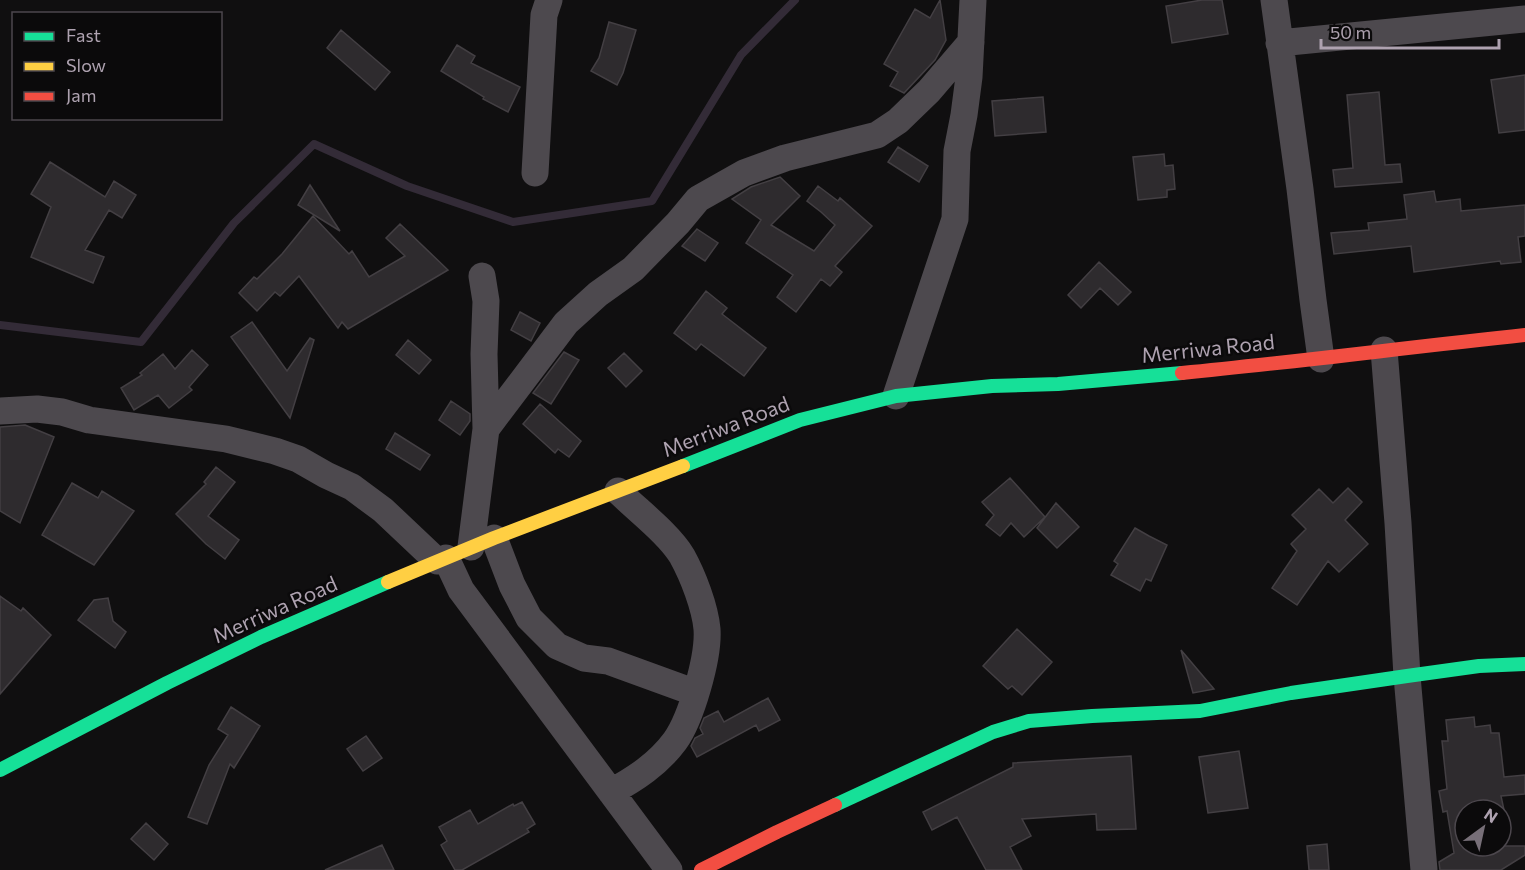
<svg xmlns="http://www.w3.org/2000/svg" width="1525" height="870" font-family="Commissioner,sans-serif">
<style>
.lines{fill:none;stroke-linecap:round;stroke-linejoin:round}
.stream{stroke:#332b37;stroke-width:8}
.building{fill:#2e2b2e;stroke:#433f43;stroke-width:1.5}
.street{stroke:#4d494e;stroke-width:27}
.fast{stroke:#16e098;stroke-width:14}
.slow{stroke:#ffcf43;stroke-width:14}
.jam{stroke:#f24e42;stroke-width:14}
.labels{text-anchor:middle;stroke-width:5;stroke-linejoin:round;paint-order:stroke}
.street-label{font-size:21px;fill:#aea2b0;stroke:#0b0a0b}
</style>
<rect width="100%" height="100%" fill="#100f10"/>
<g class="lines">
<path class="stream" d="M0,325l141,17 93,-119 80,-79 93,42 106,36 139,-21 89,-146 54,-55"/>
</g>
<path class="building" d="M940,0l6,40 -11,20 -31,33 -14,-7 8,-14 -14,-8 31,-55 15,9z
M1202,0h20l6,34 -56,9 -6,-37z
M609,22l27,8 -13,43 -6,12 -26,-14 8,-13z
M341,30l49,42 -15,18 -48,-42z
M457,45l18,11 -4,7 49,24 -12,25 -25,-13 1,-2 -43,-26z
M1525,75v55l-26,3 -8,-53z
M1379,92l6,73 15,-1 2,18 -67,5 -2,-17 20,-2 -6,-73z
M1043,97l3,35 -51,4 -3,-35z
M898,147l30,19 -9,16 -31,-20z
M1164,154l1,12 8,-1 2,24 -8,1v7l-29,3 -5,-43z
M50,162l55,35 9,-16 22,14 -14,23 -13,-8 -24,40 19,7 -11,26 -62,-26 20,-50 -20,-13z
M780,177l20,19 -29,29 43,26 21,-26 -14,-13 -14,-11 11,-15 20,15 2,-3 32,28 -37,40 7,6 -12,14 -9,-7 -25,33 -19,-15 16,-22 -47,-32 15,-23 -29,-21 19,-12z
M310,185l30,46 -42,-26z
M1434,191l2,11 24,-3 1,12 64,-6v31l-7,1 3,25 -20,2 -1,-3 -86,11 -3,-26 -77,8 -3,-21 38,-3 -1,-7 39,-4 -3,-24z
M313,216l36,38 3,-3 17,26 36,-21 -19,-18 14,-14 48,46 -100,59 -6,-7 -4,6 -39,-52 -19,20 -5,-4 -18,19 -18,-18 15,-16 3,2 25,-25z
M697,229l21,14 -13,18 -23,-15z
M1099,262l32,30 -13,13 -18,-17 -19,20 -13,-13z
M706,291l21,17 -5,6 44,34 -22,28 -43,-32 -5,6 -22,-17z
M520,312l20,11 -9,18 -20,-11z
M252,322l35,49 23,-33 4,2 -24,78 -59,-81z
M408,340l23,20 -12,14 -23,-19z
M192,350l16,15 -19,22 3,3 -23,18 -11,-13 -24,15 -13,-22 21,-13 -2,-2 23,-19 12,15z
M564,352l15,8 -28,44 -18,-11z
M624,353l18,18 -16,16 -18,-19z
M451,401l19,13v7l-10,14 -21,-15z
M540,404l41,37 -12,16 -11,-8 -3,4 -32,-29z
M25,425l29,12 -34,86 -20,-12v-84z
M395,433l35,22 -10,15 -34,-21z
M216,467l19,15 -27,34 31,24 -14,19 -19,-15 -30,-30 30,-30 -2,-2z
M1010,478l35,39 -21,20 -13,-14 -11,13 -14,-11 8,-10 -12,-13z
M72,483l26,15 4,-7 32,20 -40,54 -52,-30z
M1348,488l14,14 -17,18 23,24 -29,28 -11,-11 -31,44 -25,-17 25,-37 -6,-7 15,-15 -14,-14 27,-26 14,14z
M1056,503l23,24 -22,21 -20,-20z
M1135,528l14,8 18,9 -16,36 -5,-2 -6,12 -29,-16 7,-11 -4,-3z
M0,596l21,15 2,-3 28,27 -51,59z
M108,598l5,23 13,11 -11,16 -37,-28 16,-20z
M1017,629l35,33 -30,33 -10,-9 -4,3 -25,-23z
M1181,650l33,39 -21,4z
M768,698l12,22 -21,11 -3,-6 -59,32 -6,-11 4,-8 8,-4 -3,-6 4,-10 14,-7 6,11z
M231,707l29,19 -26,42 -4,-4 -23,60 -19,-7 21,-52 19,-30 -10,-6z
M1474,717l1,10 15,-2 1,8h8l5,44 21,-2v19l-24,2 3,14h-39v36h60v9l-24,15h-61l-1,-8 15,-9 -7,-42 -4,1 -4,-21 8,-2 -5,-48h6l-2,-21z
M366,736l16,22 -19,13 -16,-22z
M1239,751l9,57 -40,5 -9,-56z
M1131,756l5,73 -39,1 -1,-16 -74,5 9,17 -21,11 12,23h-36l-29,-53 -25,13 -9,-18 90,-45v-4z
M522,802l13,22 -8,5 2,3 -67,38h-7l-14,-25 6,-4 -8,-14 31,-17 8,14 35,-20 1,2z
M146,823l22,21 -14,16 -23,-21z
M1327,844l2,26h-20l-2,-24z
M382,845l12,25h-69z"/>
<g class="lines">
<path class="street" d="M1274,0l26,189 13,111 8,59
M1279,43l246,-24
M535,173l9,-158 5,-15
M1384,350l14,173 9,153 17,194
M896,396l59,-177 2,-68 7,-36 5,-38 4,-77
M0,411l37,-2 25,3 27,8 137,19 49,12 23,8 28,16 26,12 31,23 54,51
M486,429l80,-106 32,-29 35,-25 45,-46 20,-24 46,-26 41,-15 92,-23 21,-14 31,-30 42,-49
M494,538l18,47 17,33 28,28 27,12 24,3 88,32
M471,547l15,-118 -2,-75 2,-53 -4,-25
M446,558l15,32 208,280
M611,792c24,-13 47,-28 64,-51 16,-22 34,-84 32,-112 -2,-22 -14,-53 -25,-73 -13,-22 -45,-46 -64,-65"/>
<path class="fast" d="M683,466l117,-46 96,-24 96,-10 66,-2 124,-11
M0,770l167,-87 94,-46 127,-55
M835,805l158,-73 36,-11 63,-5 108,-5 91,-18 116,-17 72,-10 46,-2"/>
<path class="slow" d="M388,582l106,-44 189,-72"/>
<path class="jam" d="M1182,373c114,-11 229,-26 343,-38
M701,870l76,-38 58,-27"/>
</g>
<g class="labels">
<g class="street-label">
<text transform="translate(1208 349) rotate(-6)" y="7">Merriwa Road</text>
<text transform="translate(726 427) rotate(-21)" y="7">Merriwa Road</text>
<text transform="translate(275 610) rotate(-24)" y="7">Merriwa Road</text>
</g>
</g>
<rect x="12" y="12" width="210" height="108" fill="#0b0a0b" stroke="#4c474d" stroke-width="1.5"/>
<rect x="24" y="32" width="30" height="9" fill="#16e098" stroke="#4c474d" stroke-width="1.5"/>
<text x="66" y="42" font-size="18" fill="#aea2b0">Fast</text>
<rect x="24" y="62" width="30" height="9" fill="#ffcf43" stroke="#4c474d" stroke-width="1.5"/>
<text x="66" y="72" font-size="18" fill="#aea2b0">Slow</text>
<rect x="24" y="92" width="30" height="9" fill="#f24e42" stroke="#4c474d" stroke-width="1.5"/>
<text x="66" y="102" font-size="18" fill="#aea2b0">Jam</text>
<g transform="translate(1483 828) rotate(33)"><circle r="28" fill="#0b0a0b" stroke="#4c474d" stroke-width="1.5"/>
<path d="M0-4.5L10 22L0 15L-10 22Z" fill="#776f78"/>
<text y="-9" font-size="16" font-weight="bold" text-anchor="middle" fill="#aea2b0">N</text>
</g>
<path d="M1321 39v9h178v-9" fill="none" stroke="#aea2b0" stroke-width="3"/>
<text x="1330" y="39" font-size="18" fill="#aea2b0" stroke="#0b0a0b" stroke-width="4.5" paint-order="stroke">50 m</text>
</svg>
